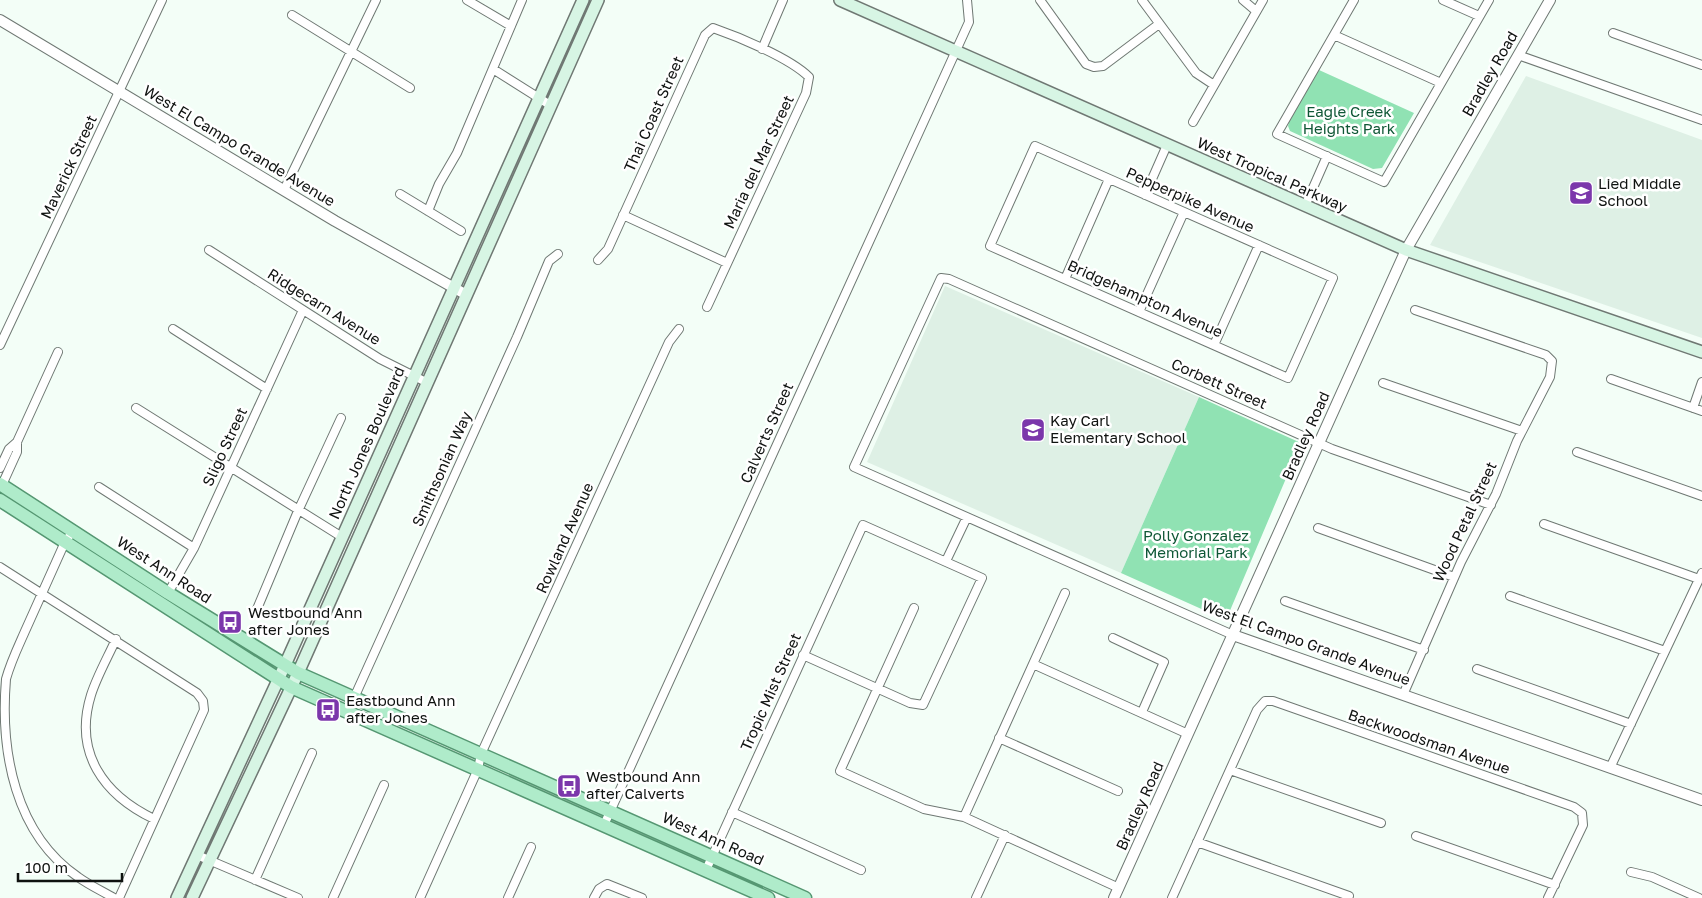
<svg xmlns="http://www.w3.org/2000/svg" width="1702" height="898" font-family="'Golos Text',sans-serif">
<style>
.built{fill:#def0e5}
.green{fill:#90e2b3}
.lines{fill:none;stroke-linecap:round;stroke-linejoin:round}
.minor-casing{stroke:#6f7873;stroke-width:10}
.tertiary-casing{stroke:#6f7873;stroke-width:12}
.secondary-casing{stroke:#6f7873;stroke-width:14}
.primary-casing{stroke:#559772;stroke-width:15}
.minor{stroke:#fff;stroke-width:8}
.tertiary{stroke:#fff;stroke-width:10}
.secondary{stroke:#d7f5e4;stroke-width:11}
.primary{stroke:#afebca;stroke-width:12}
.labels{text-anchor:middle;stroke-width:5;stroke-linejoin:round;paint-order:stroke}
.street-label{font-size:15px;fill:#0f1210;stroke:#fff}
.park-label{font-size:15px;fill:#0f5736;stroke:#fff}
.poi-label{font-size:15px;fill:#0f1210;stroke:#fff;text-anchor:start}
</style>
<rect width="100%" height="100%" fill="#f3fef7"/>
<path class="built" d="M1526,76l176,64v198l-272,-93z
M945,286l254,111 -78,176 -254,-111z"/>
<path class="green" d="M1319,70l95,43 -32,55 -9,1 -83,-38 -2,-5 2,-7z
M1199,397l102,46 -75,177 -105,-47z"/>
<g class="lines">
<defs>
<path id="minor" d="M467,0l44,26
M1040,0l46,64 8,3 9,-1 56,-42
M1142,0l54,73 18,12
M1243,0l13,11
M1354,0l-77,134 107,48 105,-182
M1443,0l36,16
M292,15l118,73
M1613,33l89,32
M1334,35l107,48
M762,49l21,-49
M1518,55l184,65
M493,69l57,36
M1193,122l70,-122
M1035,146l298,132 -45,100 -298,-132z
M284,190l92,-190
M400,194l61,37
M1145,195l22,-50
M1305,206l22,-50
M428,211l11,-27 18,-31 65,-153
M623,215l104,48
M209,250l171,109 46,23
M598,260l10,-11 97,-214 8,-7c26,9 77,30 96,49l-3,16 -99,214
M1065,279l44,-100
M1139,312l45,-100
M173,329l94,60
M0,345l162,-345
M1214,345l45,-100
M1611,379l91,32
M1383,383l139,48
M136,408l206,129
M1693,408l9,-26
M1577,452l125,44
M0,468l9,-19 8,-7 41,-90
M2,485l15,-33v-10
M99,487l95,61
M1544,524l155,55
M1318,528l136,49
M73,531l-8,11c-13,29 -26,58 -39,87 -7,16 -15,32 -20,50 -6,73 9,155 72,198 11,8 24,14 36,21
M946,561l21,-44
M0,567l197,126 6,8 1,9 -85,188
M168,593l26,-45 109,-238
M1510,596l155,55
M1285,601l139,49
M914,608l-74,163 84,38 40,8 155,71
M257,609l41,-98 43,-93
M1233,635l-379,-168 87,-189 8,1 383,170 159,56
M1113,638l51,24 -22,50
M116,639c-8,18 -19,37 -25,56 -18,58 13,100 63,124
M1033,664l155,70
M1477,669l154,55
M1403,695l58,-133 35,-68 21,-53 33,-64 2,-16 -6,-6 -131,-45
M354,698l163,-361 32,-76 9,-7
M999,738l119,53
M1610,768l92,-195
M1230,770l151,53
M732,812l129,58
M964,817l101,-224
M604,825l365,-803 -2,-22
M1416,836l139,49
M1197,842l152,54
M197,855l101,43
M706,870l157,-345 119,53 -59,127 -13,-2 -107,-48
M1631,872l21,5 47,21
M255,880l57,-127
M333,898l51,-113
M420,898l58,-129 3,-15 188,-412 10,-13
M508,898l23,-51
M594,898l5,-9 8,-5 35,14
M976,898l29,-63
M1172,898l85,-188 8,-9h8l301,106 8,6 1,12 -35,73"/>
<path id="tertiary" d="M0,20l335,201 130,73
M1233,635l469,165
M1114,898l292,-648 144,-250"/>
<path id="secondary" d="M840,0l566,250 296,102
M177,898l108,-233 298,-665
M192,898l106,-225 300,-673"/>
<path id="primary" d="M0,484l168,109 130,80 507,225
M0,500l291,187 477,211"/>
</defs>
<use href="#minor" class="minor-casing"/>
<use href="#tertiary" class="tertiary-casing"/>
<use href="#secondary" class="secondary-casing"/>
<use href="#primary" class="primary-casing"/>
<use href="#minor" class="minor"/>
<use href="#tertiary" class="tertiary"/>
<use href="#secondary" class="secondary"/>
<use href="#primary" class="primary"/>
</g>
<defs>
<symbol id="school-square" viewBox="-11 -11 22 22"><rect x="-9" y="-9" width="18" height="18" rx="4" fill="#7b37ab" stroke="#fff"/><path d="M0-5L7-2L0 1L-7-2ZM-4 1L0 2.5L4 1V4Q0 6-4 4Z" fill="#fff"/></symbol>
<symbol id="bus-square" viewBox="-11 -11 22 22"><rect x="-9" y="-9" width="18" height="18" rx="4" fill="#7b37ab" stroke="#fff"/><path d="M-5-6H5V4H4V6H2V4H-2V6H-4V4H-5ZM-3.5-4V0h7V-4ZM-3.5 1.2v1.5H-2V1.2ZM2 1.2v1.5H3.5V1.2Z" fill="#fff"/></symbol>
</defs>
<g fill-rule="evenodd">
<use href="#school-square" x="1567" y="179" width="28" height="28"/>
<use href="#school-square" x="1019" y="416" width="28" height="28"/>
<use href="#bus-square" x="216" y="608" width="28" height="28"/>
<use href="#bus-square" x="314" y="696" width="28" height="28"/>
<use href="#bus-square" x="555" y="772" width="28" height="28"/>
</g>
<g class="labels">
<g class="street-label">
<text transform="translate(1490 74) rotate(-60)" y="5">Bradley Road</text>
<text transform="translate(654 114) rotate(-66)" y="5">Thai Coast Street</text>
<text transform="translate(239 146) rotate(31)" y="5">West El Campo Grande Avenue</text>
<text transform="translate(759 162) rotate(-65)" y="5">Maria del Mar Street</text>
<text transform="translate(69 167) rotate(-65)" y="5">Maverick Street</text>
<text transform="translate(1272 175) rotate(24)" y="5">West Tropical Parkway</text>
<text transform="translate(1190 200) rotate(24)" y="5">Pepperpike Avenue</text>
<text transform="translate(1145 299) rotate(24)" y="5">Bridgehampton Avenue</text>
<text transform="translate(324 307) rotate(32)" y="5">Ridgecarn Avenue</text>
<text transform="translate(1219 384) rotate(24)" y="5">Corbett Street</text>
<text transform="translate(767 433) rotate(-66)" y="5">Calverts Street</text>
<text transform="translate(1306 436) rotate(-66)" y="5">Bradley Road</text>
<text transform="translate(367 443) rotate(-66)" y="5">North Jones Boulevard</text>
<text transform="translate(225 447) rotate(-65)" y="5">Sligo Street</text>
<text transform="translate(442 469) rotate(-66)" y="5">Smithsonian Way</text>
<text transform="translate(1465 522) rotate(-65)" y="5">Wood Petal Street</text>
<text transform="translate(565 538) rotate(-66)" y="5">Rowland Avenue</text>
<text transform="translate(164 570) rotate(33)" y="5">West Ann Road</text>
<text transform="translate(1306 643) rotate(20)" y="5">West El Campo Grande Avenue</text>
<text transform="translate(771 692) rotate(-66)" y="5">Tropic Mist Street</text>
<text transform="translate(1429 742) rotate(19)" y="5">Backwoodsman Avenue</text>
<text transform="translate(1140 806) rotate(-66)" y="5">Bradley Road</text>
<text transform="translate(713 839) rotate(24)" y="5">West Ann Road</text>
</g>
<g class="park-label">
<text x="1349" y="117">Eagle Creek<tspan x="1349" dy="17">Heights Park</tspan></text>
<text x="1196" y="541">Polly Gonzalez<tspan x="1196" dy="17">Memorial Park</tspan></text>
</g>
<g class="poi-label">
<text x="1598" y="189">Lied Middle<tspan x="1598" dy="17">School</tspan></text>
<text x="1050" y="426">Kay Carl<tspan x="1050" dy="17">Elementary School</tspan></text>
<text x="248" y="618">Westbound Ann<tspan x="248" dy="17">after Jones</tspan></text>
<text x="346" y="706">Eastbound Ann<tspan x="346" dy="17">after Jones</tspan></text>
<text x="586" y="782">Westbound Ann<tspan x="586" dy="17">after Calverts</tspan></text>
</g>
</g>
<path d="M18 873v8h104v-8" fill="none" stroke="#0f1210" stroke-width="2.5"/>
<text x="25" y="873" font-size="15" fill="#0f1210" stroke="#ffffff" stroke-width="4" paint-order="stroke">100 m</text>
</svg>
